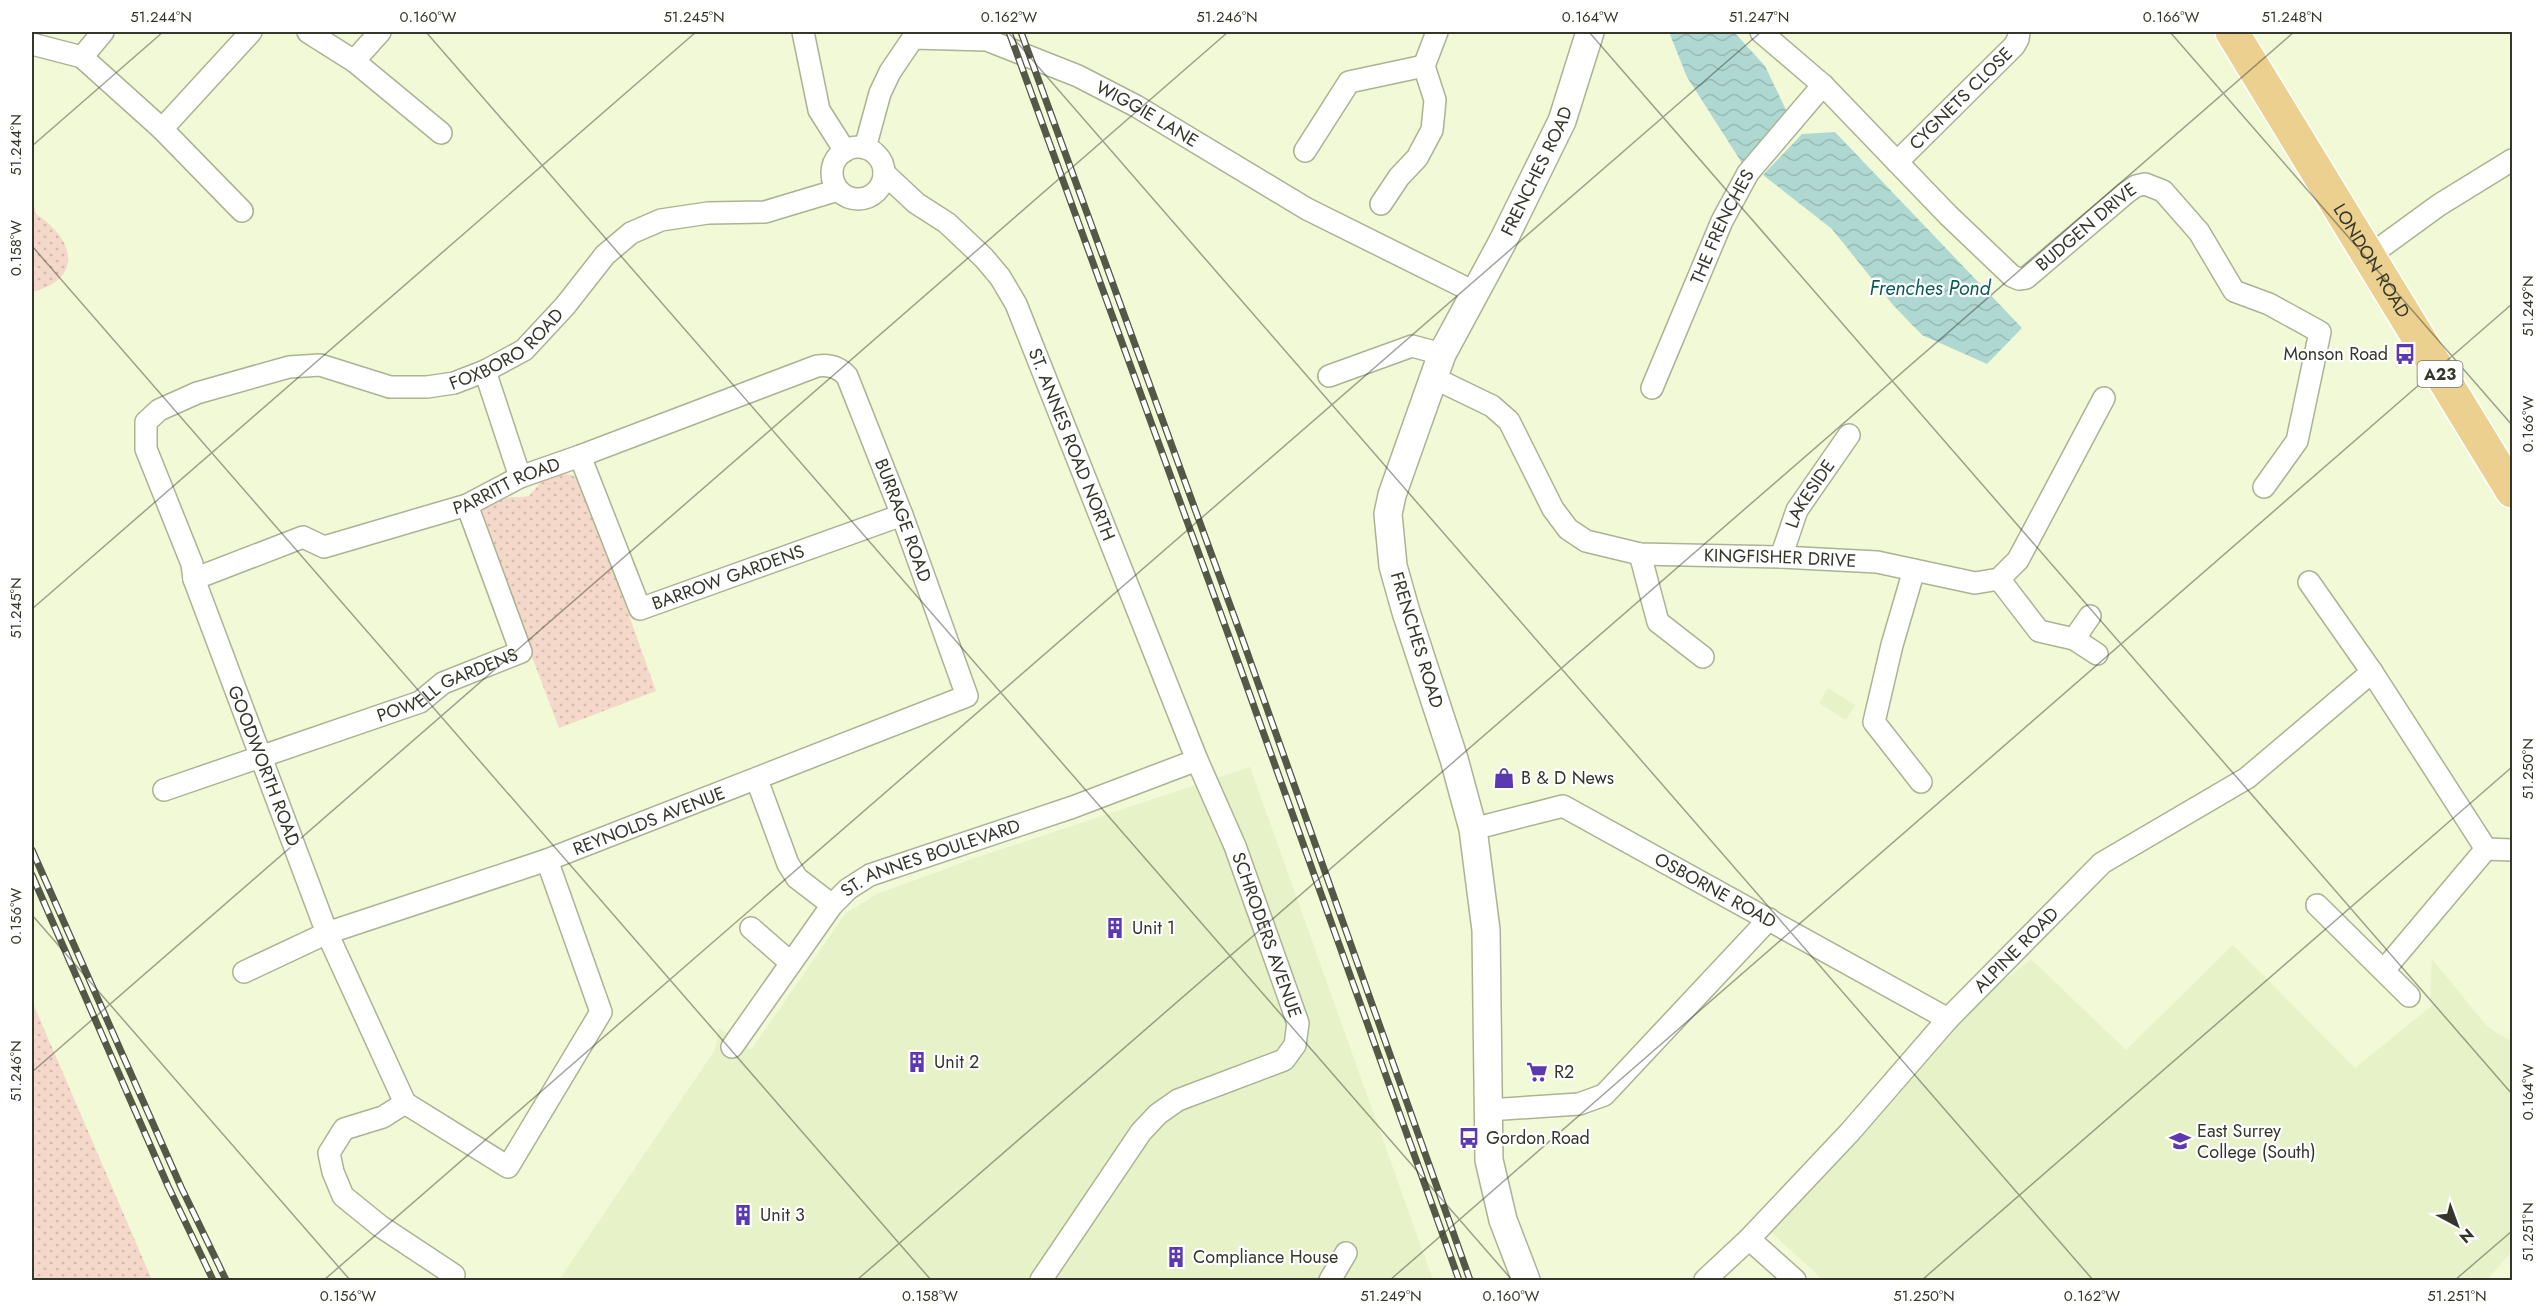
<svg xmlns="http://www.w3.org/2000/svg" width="2544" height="1312" font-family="Jost,sans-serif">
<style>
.built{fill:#e7f2c8}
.green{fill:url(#green-dots)}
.water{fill:url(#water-waves)}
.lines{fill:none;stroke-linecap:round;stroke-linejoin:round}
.minor-casing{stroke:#abb393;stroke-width:24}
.tertiary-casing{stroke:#abb393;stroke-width:30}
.primary-casing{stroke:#fff;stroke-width:36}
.minor{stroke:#fff;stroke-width:21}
.tertiary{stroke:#fff;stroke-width:27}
.primary{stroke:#ecd08f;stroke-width:33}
.rail-casing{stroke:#545847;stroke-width:7}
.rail{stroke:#fff;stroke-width:4.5;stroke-dasharray:14;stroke-linecap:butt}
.ticks{fill:none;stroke:#34372a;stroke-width:1.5;stroke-opacity:0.45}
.labels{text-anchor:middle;stroke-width:4.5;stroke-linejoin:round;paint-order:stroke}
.shield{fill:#fff;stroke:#71736a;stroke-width:1.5}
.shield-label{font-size:16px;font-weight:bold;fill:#34372a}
.street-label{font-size:18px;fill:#34372a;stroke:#fff}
.poi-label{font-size:18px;fill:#34372a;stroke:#fff;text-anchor:start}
.water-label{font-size:20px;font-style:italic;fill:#085d57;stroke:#fff}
.neatline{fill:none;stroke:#34372a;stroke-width:2}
.ticks-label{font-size:15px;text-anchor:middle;fill:#34372a}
</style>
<defs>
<pattern id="green-dots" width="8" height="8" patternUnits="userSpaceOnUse" patternTransform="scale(1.5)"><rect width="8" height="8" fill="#f4d8c9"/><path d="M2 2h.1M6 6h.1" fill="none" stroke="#d2baad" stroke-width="1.8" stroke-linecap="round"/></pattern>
<pattern id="water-waves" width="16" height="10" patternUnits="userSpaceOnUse" patternTransform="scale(1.5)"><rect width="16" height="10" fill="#afd8d3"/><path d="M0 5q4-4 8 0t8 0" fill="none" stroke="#97bab5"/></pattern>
</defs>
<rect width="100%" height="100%" fill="#f1f9d7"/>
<path class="built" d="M1828,688l27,17 -9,15 -27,-17z
M1250,767l183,513h-874l156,-230 4,-22 32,22 95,-137 31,-19 98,-36z
M2233,945l122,123 79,-64 -4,-5 2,-40 54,66 10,8 16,8v210l-25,29h-664l-53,-49 208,-230 53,-42 95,91z"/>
<path class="green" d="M32,197l4,17c39,25 48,65 -4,78z
M559,473l13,2 9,6 75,210 -97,37 -80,-211c12,-26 29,-17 50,-21l12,-14z
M32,1001l120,279h-120z"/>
<path class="water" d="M1669,32h65l31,34 22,46 -45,51 -55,-86z
M1835,132l187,196 -35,36 -65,-29 -29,-30 -61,-76 -69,-54 39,-41z"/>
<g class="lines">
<defs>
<g id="minor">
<path d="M308,32l46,29 26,-29"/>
<path d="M803,32l16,78 26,41"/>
<path id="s1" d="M1761,32l62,53 125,130 64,61 7,3 7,-1 100,-85 10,-7 9,-2 18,7 36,41 35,59 35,13 51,28 -23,109 -33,46"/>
<path d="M32,44l50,13 21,-25"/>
<path d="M82,57l80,72 89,-97"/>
<path d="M354,61l87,72"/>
<path d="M162,129l80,82"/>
<circle cx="858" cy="173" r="26"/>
<path id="s2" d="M865,148l15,-55 10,-21 23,-34 74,2 91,36 58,30 171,103 167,83"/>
<path d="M1305,151l44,-69 75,-16"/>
<path id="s3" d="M1897,162l117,-116 4,-7 1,-7"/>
<path id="s4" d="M884,173l32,30 31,20 37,35 16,19 16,27 181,456 38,86 63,177 -3,22 -11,15 -106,40 -20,14 -17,18 -100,148"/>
<path d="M1381,204l18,-27 18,-19 15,-28 3,-30 -11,-34 13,-34"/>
<path d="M2369,256l70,-51 73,-45"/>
<path d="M485,371l35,106"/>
<path d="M1329,376l83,-30 30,8"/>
<path id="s5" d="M1432,377l60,29 17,15 44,88 15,20 18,12 54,13 141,3 96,5 98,21 24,-4 19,-19 86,-162"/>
<path id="s6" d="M1652,388l70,-167 26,-48 75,-88"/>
<path id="s7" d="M580,456l60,153 262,-94"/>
<path d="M1640,554l18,68 45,35"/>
<path id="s8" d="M1781,557l16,-47 52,-75"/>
<path d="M1914,570l-22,75 -18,77 47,60"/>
<path id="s9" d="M194,579l109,-42 21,10 143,-42 53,-28 60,-21 237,-90c12,-2 22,1 30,10l55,139 65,181 -420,164 -220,73 -83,39"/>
<path d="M1999,579l40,52 35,8 23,15"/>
<path d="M2309,582l63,90 114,177"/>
<path d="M2074,639l16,-23"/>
<path d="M757,780l31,84 9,14 35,27"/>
<path id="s10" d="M164,790l256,-88 23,-19 78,-31 -54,-147"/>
<path id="s11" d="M1473,829l90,-23 385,213"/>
<path d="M2317,905l92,91"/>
<path d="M751,928l40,35"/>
<path d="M2384,970l102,-121 26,1"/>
<path id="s12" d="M732,1047l100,-142 16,-16 22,-14 203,-68 124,-47"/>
<path d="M405,1103l103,64 93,-155 -54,-152"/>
<path d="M1488,1110l91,-6 25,-9 165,-176"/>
<path d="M1749,1239l46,41"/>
<path id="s13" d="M454,1275l-74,-49 -37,-30 -10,-24 -4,-19 15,-24 39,-12 22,-14 -78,-170 -133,-354 -2,-15 -46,-115v-27l13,-12 38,-17 92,-26 31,-2 70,22h37l27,-4 31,-12 39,-21 41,-44 40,-51 26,-22 30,-13 47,-7 57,-1 73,-22"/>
<path d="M1330,1280l16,-27"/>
<path id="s14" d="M1705,1280l44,-41 101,-107 98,-113 154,-156 145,-85 125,-106"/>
</g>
<g id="tertiary">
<path id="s15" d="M1526,1280l-23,-60 -14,-60 -3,-230 -13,-101 -19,-70 -48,-147 -13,-46 -5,-52 4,-19 50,-141 61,-113 59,-120 28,-89"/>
</g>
<g id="primary">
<path id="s16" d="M2232,32l280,459"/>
</g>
</defs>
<use href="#minor" class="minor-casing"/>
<use href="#tertiary" class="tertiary-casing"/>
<use href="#primary" class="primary-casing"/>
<use href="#minor" class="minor"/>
<use href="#tertiary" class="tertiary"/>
<use href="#primary" class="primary"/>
<defs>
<path id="rail" d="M1009,32l222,610 228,638
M1021,32l221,606 228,642
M32,850l149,337 45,93
M32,875l136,311 45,94"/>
</defs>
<use href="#rail" class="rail-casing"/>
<use href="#rail" class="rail"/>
</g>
<path class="ticks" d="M426,32l1086,1248M1008,32l1085,1248M1589,32l923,1062M2170,32l342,393M32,146l131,-114M32,246l899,1034M32,609l664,-577M32,915l318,365M32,1072l1196,-1040M324,1280l1437,-1248M857,1280l1437,-1248M1390,1280l1122,-976M1922,1280l590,-513M2455,1280l57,-49"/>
<defs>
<symbol id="bus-bare" viewBox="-9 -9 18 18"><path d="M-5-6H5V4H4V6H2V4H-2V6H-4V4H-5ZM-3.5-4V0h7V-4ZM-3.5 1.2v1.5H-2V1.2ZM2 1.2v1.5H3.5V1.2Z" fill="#5b39b1" stroke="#fff" stroke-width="2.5" paint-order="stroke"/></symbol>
<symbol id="shop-bare" viewBox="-9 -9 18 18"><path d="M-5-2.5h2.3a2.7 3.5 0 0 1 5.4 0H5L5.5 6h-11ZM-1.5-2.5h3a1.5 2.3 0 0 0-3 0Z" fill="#5b39b1" stroke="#fff" stroke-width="2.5" paint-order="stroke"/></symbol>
<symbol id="building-bare" viewBox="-9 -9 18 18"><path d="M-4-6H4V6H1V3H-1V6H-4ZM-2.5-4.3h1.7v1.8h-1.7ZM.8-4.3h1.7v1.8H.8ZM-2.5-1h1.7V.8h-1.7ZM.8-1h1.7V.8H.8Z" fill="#5b39b1" stroke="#fff" stroke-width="2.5" paint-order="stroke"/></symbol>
<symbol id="supermarket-bare" viewBox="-9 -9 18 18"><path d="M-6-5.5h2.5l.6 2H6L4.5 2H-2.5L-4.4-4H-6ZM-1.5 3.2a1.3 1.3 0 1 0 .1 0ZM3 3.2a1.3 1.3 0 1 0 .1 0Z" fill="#5b39b1" stroke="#fff" stroke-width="2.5" paint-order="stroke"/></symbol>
<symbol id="university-bare" viewBox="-9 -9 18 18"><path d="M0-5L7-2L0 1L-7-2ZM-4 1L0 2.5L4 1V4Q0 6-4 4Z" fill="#5b39b1" stroke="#fff" stroke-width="2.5" paint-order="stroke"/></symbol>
</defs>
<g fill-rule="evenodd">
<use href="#bus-bare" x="2390" y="339" width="30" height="30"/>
<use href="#shop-bare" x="1489" y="763" width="30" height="30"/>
<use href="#building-bare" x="1100" y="913" width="30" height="30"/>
<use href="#building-bare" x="902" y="1047" width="30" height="30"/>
<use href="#supermarket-bare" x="1522" y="1057" width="30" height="30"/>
<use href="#bus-bare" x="1454" y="1123" width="30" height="30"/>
<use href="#university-bare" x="2165" y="1126" width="30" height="30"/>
<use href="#building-bare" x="728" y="1200" width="30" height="30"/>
<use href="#building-bare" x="1161" y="1242" width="30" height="30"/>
</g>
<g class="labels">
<rect class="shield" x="2417.5" y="361" width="45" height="26" rx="4.5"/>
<g class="shield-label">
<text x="2440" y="380">A23</text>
</g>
<g class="street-label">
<text dy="6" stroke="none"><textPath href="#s3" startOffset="90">CYGNETS CLOSE</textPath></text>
<text dy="6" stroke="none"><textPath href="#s2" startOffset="372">WIGGIE LANE</textPath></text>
<text dy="6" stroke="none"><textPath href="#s15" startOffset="1160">FRENCHES ROAD</textPath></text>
<text dy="6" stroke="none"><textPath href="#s6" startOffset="176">THE FRENCHES</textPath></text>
<text dy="6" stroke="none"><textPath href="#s1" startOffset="444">BUDGEN DRIVE</textPath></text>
<text dy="6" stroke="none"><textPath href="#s16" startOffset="268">LONDON ROAD</textPath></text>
<text dy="6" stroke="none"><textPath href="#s13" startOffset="1395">FOXBORO ROAD</textPath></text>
<text dy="6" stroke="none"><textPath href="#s4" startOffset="339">ST. ANNES ROAD NORTH</textPath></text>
<text dy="6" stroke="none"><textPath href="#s9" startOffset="333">PARRITT ROAD</textPath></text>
<text dy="6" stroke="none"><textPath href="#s8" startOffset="70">LAKESIDE</textPath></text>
<text dy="6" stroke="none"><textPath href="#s9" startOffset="854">BURRAGE ROAD</textPath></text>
<text dy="6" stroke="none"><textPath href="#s5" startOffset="430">KINGFISHER DRIVE</textPath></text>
<text dy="6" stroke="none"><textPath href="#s7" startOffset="258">BARROW GARDENS</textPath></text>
<text transform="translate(1417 640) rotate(73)" y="6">FRENCHES ROAD</text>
<text dy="6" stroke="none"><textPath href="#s10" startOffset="303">POWELL GARDENS</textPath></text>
<text transform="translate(264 766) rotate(69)" y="6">GOODWORTH ROAD</text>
<text transform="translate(649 821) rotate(-21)" y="6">REYNOLDS AVENUE</text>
<text dy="6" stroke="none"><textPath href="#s12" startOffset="285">ST. ANNES BOULEVARD</textPath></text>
<text dy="6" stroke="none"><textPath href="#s11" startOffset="267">OSBORNE ROAD</textPath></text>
<text dy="6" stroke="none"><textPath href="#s4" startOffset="867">SCHRODERS AVENUE</textPath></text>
<text dy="6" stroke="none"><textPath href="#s14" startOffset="454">ALPINE ROAD</textPath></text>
</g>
<g class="poi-label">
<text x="2388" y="360" text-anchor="end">Monson Road</text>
<text x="1521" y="784">B &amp; D News</text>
<text x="1132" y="934">Unit 1</text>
<text x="934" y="1068">Unit 2</text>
<text x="1554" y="1078">R2</text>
<text x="2197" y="1137">East Surrey<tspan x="2197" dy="21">College (South)</tspan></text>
<text x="1486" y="1144">Gordon Road</text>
<text x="760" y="1221">Unit 3</text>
<text x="1193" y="1263">Compliance House</text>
</g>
<g class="water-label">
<text x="1930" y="295">Frenches Pond</text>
</g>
</g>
<rect width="2544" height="1312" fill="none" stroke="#ffffff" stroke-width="66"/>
<g transform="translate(2457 1225) rotate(139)" stroke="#ffffff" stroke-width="4.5" paint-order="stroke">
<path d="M0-4.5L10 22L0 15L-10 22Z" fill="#34372a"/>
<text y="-9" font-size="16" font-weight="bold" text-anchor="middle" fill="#34372a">N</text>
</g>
<rect x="33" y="33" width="2478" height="1246" class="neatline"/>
<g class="ticks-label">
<text x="161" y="22">51.244°N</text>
<text x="428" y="22">0.160°W</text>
<text x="694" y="22">51.245°N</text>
<text x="1009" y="22">0.162°W</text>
<text x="1227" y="22">51.246°N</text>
<text x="1590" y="22">0.164°W</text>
<text x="1759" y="22">51.247°N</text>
<text x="2171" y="22">0.166°W</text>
<text x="2292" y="22">51.248°N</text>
<text transform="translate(16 145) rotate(-90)" y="5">51.244°N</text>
<text transform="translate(16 248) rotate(-90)" y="5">0.158°W</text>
<text transform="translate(2528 306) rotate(-90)" y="5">51.249°N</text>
<text transform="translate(2528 424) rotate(-90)" y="5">0.166°W</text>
<text transform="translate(16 608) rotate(-90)" y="5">51.245°N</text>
<text transform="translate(2528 769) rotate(-90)" y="5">51.250°N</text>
<text transform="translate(16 916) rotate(-90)" y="5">0.156°W</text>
<text transform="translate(16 1071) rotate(-90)" y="5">51.246°N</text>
<text transform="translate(2528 1092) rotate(-90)" y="5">0.164°W</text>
<text transform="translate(2528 1232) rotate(-90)" y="5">51.251°N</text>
<text x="348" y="1301">0.156°W</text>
<text x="930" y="1301">0.158°W</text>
<text x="1391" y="1301">51.249°N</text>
<text x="1511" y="1301">0.160°W</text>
<text x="1924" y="1301">51.250°N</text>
<text x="2092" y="1301">0.162°W</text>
<text x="2457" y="1301">51.251°N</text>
</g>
</svg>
